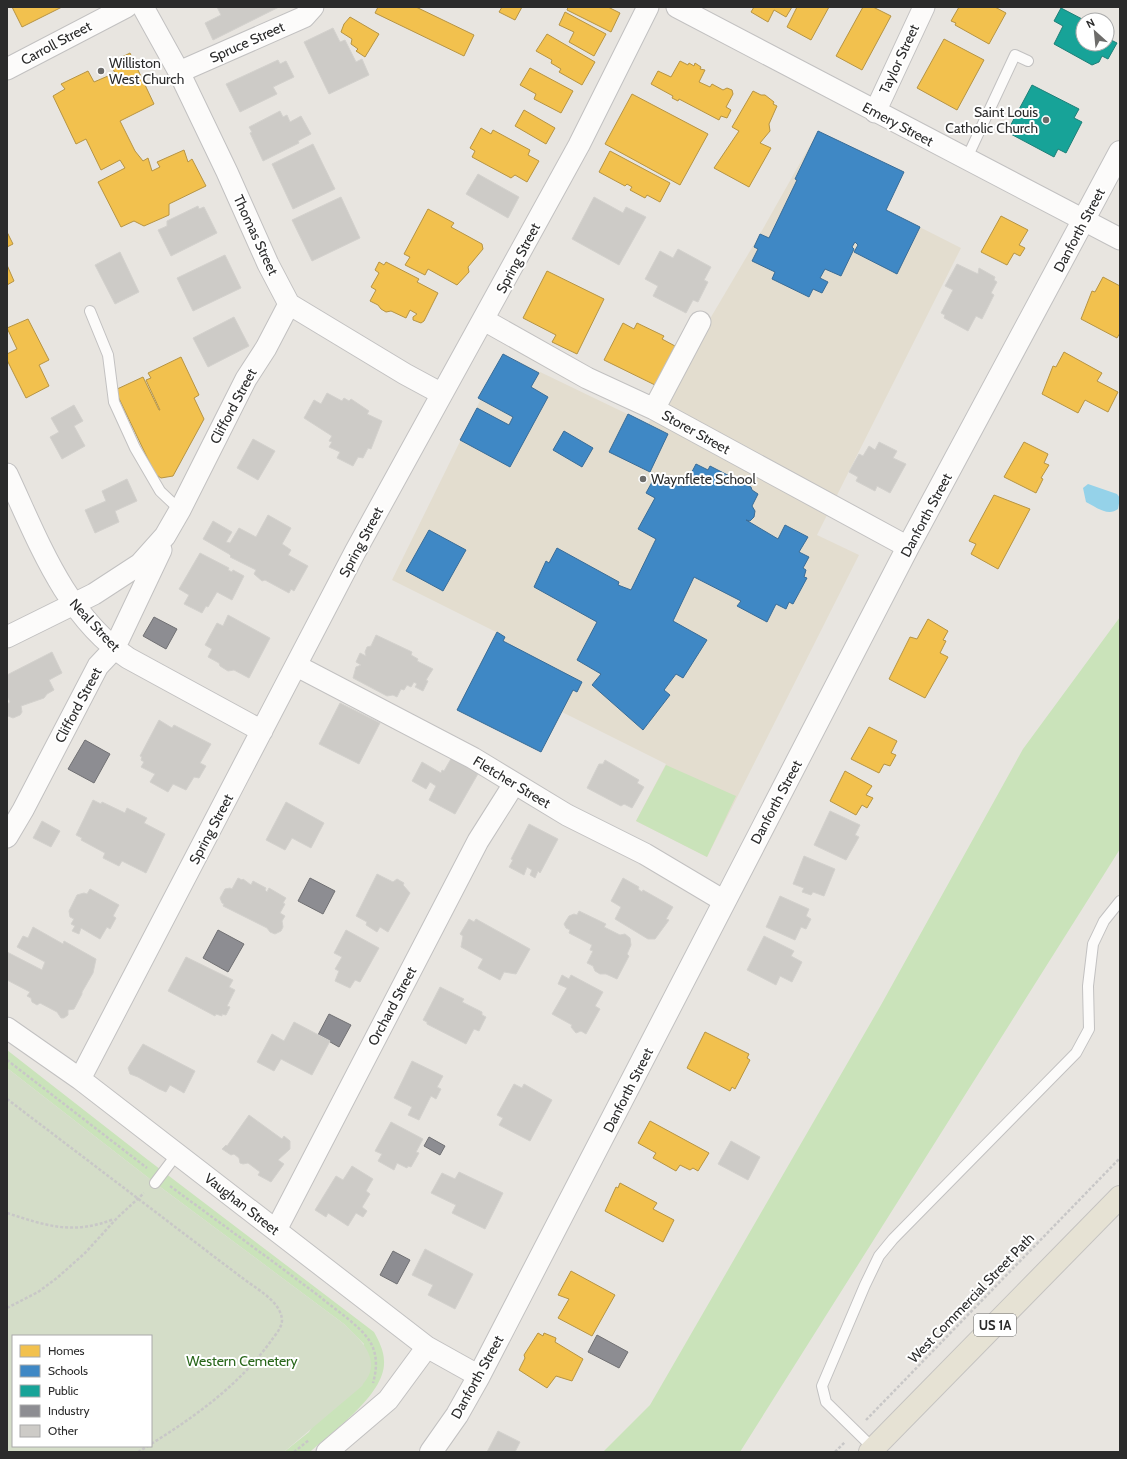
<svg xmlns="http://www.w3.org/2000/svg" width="1127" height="1459" font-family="Cabin,sans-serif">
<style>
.education{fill:#e3ddcf}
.green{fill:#cae3ba}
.cemetery{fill:#d4ddc8;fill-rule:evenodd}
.water{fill:#95d2e9}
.homes{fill:#f2c14e;stroke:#b69444}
.schools{fill:#3f88c5;stroke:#396c97}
.public{fill:#17a398;stroke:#1d7f77}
.industry{fill:#8d8d92;stroke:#707073}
.building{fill:#cdcbc7;stroke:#d3d1cd}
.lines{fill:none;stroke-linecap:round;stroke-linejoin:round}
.service-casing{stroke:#c2c1c1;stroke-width:12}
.minor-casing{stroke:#c2c1c1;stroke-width:23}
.tertiary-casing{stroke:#c2c1c1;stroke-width:24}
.primary-casing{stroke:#c5c3c1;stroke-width:24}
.path{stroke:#c8c7c7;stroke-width:2.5;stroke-dasharray:3 2;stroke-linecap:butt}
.service{stroke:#fcfbfa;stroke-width:10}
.minor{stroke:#fcfbfa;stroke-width:21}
.tertiary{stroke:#fcfbfa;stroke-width:22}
.primary{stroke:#e6e2d4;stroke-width:22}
.poi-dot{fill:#6d6c6a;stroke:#fff;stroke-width:1.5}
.labels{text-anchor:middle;stroke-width:4;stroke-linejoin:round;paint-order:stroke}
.shield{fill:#fff;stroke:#6b6b6b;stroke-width:1}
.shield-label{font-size:13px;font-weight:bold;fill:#2b2b2b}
.street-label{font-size:14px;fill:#2b2b2b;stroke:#fff}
.poi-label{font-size:14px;fill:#2b2b2b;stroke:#fff;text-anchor:start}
.park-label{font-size:14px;fill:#29671b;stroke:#fff}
</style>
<rect width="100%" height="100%" fill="#e8e5e0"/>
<path class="education" d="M818,131l86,41 -18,38 75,38 -144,287 42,20 -152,302 -71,-36 30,-57 -104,-52 -21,40 -84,-42 39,-78 -104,-52 111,-226 145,70 112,-190z"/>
<path class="green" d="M1120,617v232l-5,8 -375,595h-137l47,-47 231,-400 142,-256z
M666,765l70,31 -29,61 -71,-36z
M7,1050l141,110 226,172c5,9 10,19 10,29 2,33 -51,70 -74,91h-26l25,-20 55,-88 -20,-20 -189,-141 -148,-115z"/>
<path class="cemetery" d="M7,1068l148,115 189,141c12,12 32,28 26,48 -1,5 -6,10 -8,14l-78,66h-277zM13,1336h138v110h-138z"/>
<path class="water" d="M1088,484l29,10 3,4 -2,11c-10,8 -22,-2 -32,-7l-3,-14z"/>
<path class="homes" d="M12,7h50l-40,20z
M378,7h38l58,28 -10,21 -89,-43z
M502,7h20l-7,13 -16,-8z
M568,7h40l12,6 -9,19 -44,-22z
M754,7h38l-6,10 -12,-7 -6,12 -17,-10z
M797,7h32l-18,33 -24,-13z
M863,7h10l18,9 -29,54 -26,-14z
M959,7h36l11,6 -17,31 -34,-19 1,-2 -5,-2z
M565,12l41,22 -12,22 -25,-14 5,-10 -15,-7z
M350,17l29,17 -14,23 -9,-6 2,-2 -7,-5 1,-5 -11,-7 3,-8z
M547,34l48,28 -13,23 -23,-13 2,-3 -10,-6 1,-3 -16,-9z
M944,39l40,21 -27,50 -40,-22z
M130,53l24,51 -34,17 15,30 8,10 5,-3 4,13 8,-4 -3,-5 27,-12 4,12 4,-3 14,27 -37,18v11l-25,11 -10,-5 -13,6 -23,-45 27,-14 -5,-8 -19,10 -15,-31 -10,5 -23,-48 12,-7 -4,-5 27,-13 6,11 21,-9 -5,-10z
M680,61l8,4 1,-2 5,3 1,-3 6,4 -1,2 5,1 -6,12 11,5 2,-3 11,6 4,-2 5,2 1,4 -7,13 5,3 -4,8 -6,-2 -2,4 -40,-21 -1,2 -6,-3 1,-2 -22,-12 7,-13 13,6z
M530,68l43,23 -12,22 -27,-14 2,-5 -16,-9z
M753,91l8,4h4l9,7 -1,2 4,2 -8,18 1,7 -10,12 11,5 -22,39 -35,-19 25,-37 -7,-4z
M632,94l76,40 -28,51 -75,-41z
M524,110l31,18 -9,16 -31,-18z
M481,128l10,6 2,-4 37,20 -2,5 11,6 -12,21 -12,-7 -4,3 -39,-21 3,-6 -5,-3z
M610,151l60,32 -10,19 -13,-7 -2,3 -15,-8 2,-3 -5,-3 -2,2 -26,-14z
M428,209l26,14 -3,4 31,17 1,5 -15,18 1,5 -12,13 -29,-16 -3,6 -20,-10 5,-8 -6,-3z
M1001,216l27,14 -9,15 6,3 -5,8 -6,-3 -7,12 -26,-13z
M7,232l6,12 -6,3z
M379,262l5,3 2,-3 33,17 -2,3 21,11 -14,28 -3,2 -8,-3v-3l4,-3 -7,-4 -4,8 -15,-7 -5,1 -5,-3 -3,-4 -8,-4 6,-11 -5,-3 8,-14 -4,-3z
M7,265l7,16 -7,4z
M547,271l57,28 -27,55 -25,-12 4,-7 -33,-17z
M1103,277l17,9v47l-3,5 -36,-19 11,-28 3,1z
M28,319l21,41 -10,5 10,21 -23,12 -19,-38v-6l10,-5 -10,-21z
M623,323l11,6 3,-6 27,13 -2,3 13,7 -20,39 -51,-25z
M1064,352l38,21 -5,8 21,11 -10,20 -23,-12 -7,13 -36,-19 11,-28 3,1z
M181,357l18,38 -5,3 10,21 -31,57 -12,2 -6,-4 -40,-84 28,-13 16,33h1l-14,-30 5,-2 -3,-5z
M1024,442l24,12 -4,9 5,2 -8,13 2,1 -7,14 -32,-16z
M994,495l36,14 -32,60 -27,-15 5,-10 -7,-3z
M928,619l20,12 -5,9 3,1 -6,12 8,4 -23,41 -36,-19 21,-42 7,2z
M869,727l28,14 -6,12 5,2 -6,11 -6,-2 -5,9 -28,-14z
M845,771l27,15 -6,9 7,3 -6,10 -5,-3 -6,10 -26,-14z
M705,1032l44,22 -2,4 3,2 -15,29 -3,-2 -2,4 -43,-23z
M650,1121l59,32 -11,18 -5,-3 -3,2 -10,-5 -4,6 -23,-13 3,-5 -18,-10z
M620,1183l37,20 -4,6 21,11 -11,22 -58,-31 11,-24 2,1z
M571,1271l44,24 -23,41 -34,-18 11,-19 -11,-4z
M538,1333l5,3 1,-3 12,5 -1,4 28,17 -11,22 -16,-5 -9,12 -28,-18 6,-12 -1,-3z"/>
<path class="schools" d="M818,131l86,41 -18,38 34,17 -23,47 -43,-22 4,-7 -3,-3 -3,5 2,2 -13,27 -16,-7 -5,9 8,4 -6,11 -9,-4 -4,8 -37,-18 3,-7 -23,-11 6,-12 -4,-2 6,-13 9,4 28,-58 -2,-1z
M503,354l36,19 -8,14 17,10 -38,70 -50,-27 17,-32 32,17 4,-8 -35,-19z
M628,414l40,20 -18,38 -41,-20z
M564,431l29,17 -11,19 -29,-17z
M696,464l12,6 2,-4 41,21 1,3 6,4 -6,12 3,5 -1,6 -4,4 -4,-1 32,19 7,-14 23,12 -9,15 10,5 -6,11 3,2 -2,7 3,1 -14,26 -4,-2 -3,7 -10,-5 -9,18 -30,-16 4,-5 -47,-24 -21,44 34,19 -24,38 -7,-4 -12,16 6,5 -27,35 -51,-45 9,-11 -24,-14 20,-38 -63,-35 12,-26 3,2 8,-15 62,34 -1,3 13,5 25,-51 -18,-10 17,-31 -9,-5 11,-20 27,14z
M429,530l37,20 -23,41 -37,-20z
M497,632l8,5 -2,4 79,41 -5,10 -4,-2 -32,62 -84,-42z"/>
<path class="public" d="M1061,8l23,12 -1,24h24v-12l6,3 -2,5 6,3 -9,16 -6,-3 -3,6 -7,3 -38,-21 9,-18 -9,-5z
M1032,85l47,24 -5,9 8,4 -16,31 -8,-4 -4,8 -47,-25z"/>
<path class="industry" d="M154,617l23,12 -11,20 -23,-13z
M85,740l25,14 -16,29 -26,-14z
M310,878l25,13 -12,23 -25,-13z
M218,930l26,14 -16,28 -25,-14z
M329,1014l22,11 -12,22 -21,-12z
M429,1137l16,9 -5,9 -16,-9z
M393,1251l17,9 -13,24 -17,-9z
M597,1335l31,17 -9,16 -31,-16z"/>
<path class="building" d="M217,7h62l-66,33 -8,-17 16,-8z
M333,28l7,14 5,-2 11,22 6,-3 7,16 -40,19 -25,-52z
M278,60l2,4 6,-3 8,16 -21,10 4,7 -37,18 -14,-28z
M280,111l3,6 4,-2 3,7 11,-6 10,18 -13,7 1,2 -36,18 -13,-28 2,-1 -3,-5z
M313,144l22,45 -42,20 -21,-45z
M478,174l41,23 -11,21 -42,-24z
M341,197l19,41 -48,23 -20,-41z
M594,197l29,16 3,-6 20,10 -27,48 -47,-26z
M198,206l1,3 5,-2 13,26 -46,23 -13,-26 9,-4v-5z
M678,249l33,18 -7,13 4,2 -10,20 -5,-2 -7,13 -33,-17 5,-10 -13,-7 15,-28 13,7z
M120,252l19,40 -24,12 -20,-39z
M225,255l16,33 -48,23 -16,-33z
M957,264l21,10 1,-6 16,9 -1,3 3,2 -6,11 3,2 -12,24 -6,-3 -8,15 -24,-13 1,-3 -4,-2 12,-23 -8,-4z
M234,317l15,29 -41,21 -15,-29z
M327,393l15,8 2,-3 5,3 2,-2 18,12 -2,3 15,7 -11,28 -3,-1 -5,10 -5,-1 -5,9 -16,-8 3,-6 -11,-5 3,-5 -3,-1 3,-5 -28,-18 10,-18 7,4z
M74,405l9,16 -9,5 11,20 -23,13 -12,-22 9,-5 -8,-14z
M253,439l22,12 -17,29 -21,-12z
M879,442l18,9 -4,7 13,6 -16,29 -13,-7 -2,5 -19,-10 2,-4 -9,-5 10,-18 4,2 6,-10 6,4z
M127,479l10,22 -22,10 4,11 -24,11 -10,-23 21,-9 -4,-10z
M268,515l23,13 -9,16 9,6 -3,5 20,11 -14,25 -3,-2 -2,4 -24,-13 -3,1 -8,-7 2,-4 -26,-13 1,-1 -2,-2 -26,-15 10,-18 19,11 -6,10 4,1 9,-15 17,9z
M200,553l29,15 -1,2 4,2 1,-2 11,6 -12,24 -15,-8 -9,15 -2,-1 -4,7 -18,-9 5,-9 -10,-6z
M228,615l42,23 -21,40 -15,-8 -6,1 -8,-5 -1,-3 -11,-6 4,-8 -7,-4 12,-22 6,3z
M376,635l36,17 -1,3 7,4 -1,2 16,8 -7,11 2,1 -5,10 -8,-4 2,-3 -3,-2 -3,5 -4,-2 -3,5 -3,-1 -4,8 -4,-2 -6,1 -34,-18 3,-11 5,-2 -5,-3 4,-9 6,3 -1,-4 2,-5 4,-1z
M52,652l10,21 -13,7 5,10 -7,4 -3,4 -23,8 1,6 -2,3 -7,3 -5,-2 -1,-12 3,-2 -3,-6v-21z
M340,703l40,20 -21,41 -40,-20z
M159,720l13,8 2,-3 37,19 -11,19 6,3 -7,12 -5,-1 -8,13 -13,-6 -5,8 -18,-10 5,-8 -14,-7 3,-5 -3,-2 1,-3 -2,-1z
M452,757l27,15 -24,42 -26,-14 7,-14 -6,-4 -4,7 -14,-8 10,-19 19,11 1,-3 2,1z
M605,760l34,20 -2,3 7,4 -12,21 -8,-4 -3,2 -34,-18 12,-24h4z
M93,800l8,4 1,-2 23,11 2,-5 20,10 -3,5 21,11 -19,39 -24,-12 -3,5 -16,-8 2,-5 -24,-13 1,-2 -6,-3z
M286,802l38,21 -13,25 -19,-10 -7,12 -19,-10z
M830,811l30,14 -5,10 4,2 -13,23 -32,-15z
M42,821l18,10 -9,16 -18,-9z
M529,824l29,15 -18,34 -2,-2 -3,7 -5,-3 2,-5 -5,-3 -3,8 -15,-8 4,-7 -2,-1z
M804,856l31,13 -11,27 -11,-4 -2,3 -9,-3 2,-4 -11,-4z
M377,874l16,8 4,-3 7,4 -1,2 7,8 -22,39 -8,-5 -3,5 -11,-7 1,-3 -11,-6z
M238,878l4,2 1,-1 8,6 2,-4 13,7 -1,2 2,2 2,-4 17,10 -3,5 2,1 -5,9 5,3 -3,5 1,6 -2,4 -6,3 -5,-2 -3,-4 -44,-22 1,-2 -2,-1 -2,-5 5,-9 5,-1 2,1z
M623,878l16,9 -1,2 4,3 1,-2 30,17 -7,12 3,1 -14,19h-7l-33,-20 6,-12 -10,-6z
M90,889l29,16 -6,11 3,2 -6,11 -3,-2 -7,12 -19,-11 -2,6 -7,-3 3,-5 -4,-2 3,-5 -4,-2 -1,-6 8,-16 7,-2 3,1z
M780,896l29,13 -3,7 5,3 -5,10 -5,-2 -6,13 -29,-13z
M579,911l27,13 -2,3 16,8 5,-1 5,4 1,7 -4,9 2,2 -12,23 -11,-5h-6l-5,-3 -2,-5 -6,-3 6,-12 -3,-1 2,-5 -23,-12 1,-3 -4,-2 -2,-4 5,-8 5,-2 3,1z
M469,919l5,3 2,-3 54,30 -14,25 -12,-2 -4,8 -22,-12 5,-9 -22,-12 2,-11 -3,-2z
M33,927l30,17 1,-3 32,18 -3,14 -11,19v2l-8,15 -6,1v5l-4,3h-3l-4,-6 -17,-9 -3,2 -5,-3 -1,-4 -4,-2 3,-4 -23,-12v-28l35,18 3,-8 -28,-15 6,-11 5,2z
M346,930l33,18 -19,34 -5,-2 -5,8 -15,-7 4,-10 -4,-2 7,-12 -8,-4z
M764,936l30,15 -3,5 11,6 -10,20 -12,-6 -4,9 -29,-15z
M186,957l47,23 -4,7 6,3 -8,16 3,1 -4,8 -4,-1v2l-6,-2 -1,2 -47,-25z
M562,975l7,4 2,-4 32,17 -8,14 5,3 -14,25 -5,-3 -5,2 -5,-6 1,-2 -20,-11 15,-26 -9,-4z
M440,987l24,12 -2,3 20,10v3l4,2 -7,14 -5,-2 -8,15 -39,-20v-2l-4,-2z
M294,1022l36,19 -18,34 -31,-16 -7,12 -17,-9 15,-28 12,7z
M143,1044l52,27 -11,22 -14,-8 -4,7 -7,-3 -21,-12 -8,-3 -2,-6z
M412,1061l31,15 -6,11 4,2 -5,10 -5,-3 -12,24 -11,-5 4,-8 -18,-9z
M514,1084l8,4 2,-4 28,16 -22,41 -31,-16 4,-7 -6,-3z
M249,1115l33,24 2,-3 6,5v8l-12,11 6,4 -13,18 -13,-7 2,-3 -12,-9 -5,1 -3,-1 -1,-5 -5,-4 -3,1 -9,-6 4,-4 1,1z
M391,1122l32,17 -7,13 3,1 -8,14 -3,-1 -1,2 -10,-5 -3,7 -16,-9 4,-7 -7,-3z
M731,1141l29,16 -12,23 -30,-16z
M352,1166l21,13 -7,12 4,3 -8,13 5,4 -4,6 -7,-4 -8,13 -20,-13 -2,4 -11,-7 21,-34 7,4z
M459,1172l44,21 -18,36 -33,-16 4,-8 -25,-12 11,-20 13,6z
M425,1249l48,25 -18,35 -27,-14 5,-10 -21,-10z
M498,1431l22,11 -5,10h-28z"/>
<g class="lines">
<defs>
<path id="service" d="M966,160l49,-105 13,6
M90,311l18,44 6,47 21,46 25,43 20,19
M155,1183l22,-29
M873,1448l-47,-46 -4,-16 43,-101 14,-29 14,-17 183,-186 13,-24 -1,-43 5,-42 11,-23 16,-20"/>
<path id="minor" d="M143,7l36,65 48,100 41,92 21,40 116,70 37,20
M677,7l443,232
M7,69l119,-62
M179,72l125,-55 9,-10
M875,112l49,-105
M484,320l103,58 67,31 254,138
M654,409l46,-87
M7,474c31,66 58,142 121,184l134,73
M7,637l87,-43 46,-30 25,-28 15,-26 66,-131 20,-31 23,-44
M297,666l176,92 94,57 78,39 79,47
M7,837l16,-27 75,-144 16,-17 47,-99
M7,1028l73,51 347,268 52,29
M80,1079l275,-527 224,-407 69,-138
M276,1230l202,-389 36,-57
M327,1452l61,-52 39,-53"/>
<path id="tertiary" d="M431,1452l26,-37 22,-39 429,-829 212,-395"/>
<path id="primary" d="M870,1452l250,-255"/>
</defs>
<use href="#service" class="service-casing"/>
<use href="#minor" class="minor-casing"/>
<use href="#tertiary" class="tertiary-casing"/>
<use href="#primary" class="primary-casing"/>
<path class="path" d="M7,1060l140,108
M7,1099l234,178c14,11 40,24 41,43 0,8 -7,15 -11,21 -32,44 -75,75 -120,103
M170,1186c50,37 100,73 149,110 14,12 40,29 50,44 9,14 8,29 4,43
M7,1213c40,13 66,22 107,6
M7,1308l31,-16 19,-14 28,-25 32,-35 27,-25
M866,1420l254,-262
M138,1452l10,-6
M294,1452l15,-12
M835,1452l10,-10"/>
<use href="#service" class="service"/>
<use href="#minor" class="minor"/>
<use href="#tertiary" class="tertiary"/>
<use href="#primary" class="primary"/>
</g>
<g class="poi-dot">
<circle cx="101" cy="71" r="4"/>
<circle cx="1046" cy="120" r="4"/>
<circle cx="643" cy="479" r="4"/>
</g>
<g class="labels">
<rect class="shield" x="974" y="1314" width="42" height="22" rx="3"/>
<g class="shield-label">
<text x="995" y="1330">US 1A</text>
</g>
<g class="street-label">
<text transform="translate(247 42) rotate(-24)" y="5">Spruce Street</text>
<text transform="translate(56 43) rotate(-28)" y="5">Carroll Street</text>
<text transform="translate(899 59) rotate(-65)" y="5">Taylor Street</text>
<text transform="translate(898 124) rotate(28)" y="5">Emery Street</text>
<text transform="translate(1079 230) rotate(-62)" y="5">Danforth Street</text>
<text transform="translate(256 235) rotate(65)" y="5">Thomas Street</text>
<text transform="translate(518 258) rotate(-62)" y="5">Spring Street</text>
<text transform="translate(233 406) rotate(-62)" y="5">Clifford Street</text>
<text transform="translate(696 432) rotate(29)" y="5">Storer Street</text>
<text transform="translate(926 515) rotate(-62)" y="5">Danforth Street</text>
<text transform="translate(361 542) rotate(-62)" y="5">Spring Street</text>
<text transform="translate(95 625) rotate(47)" y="5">Neal Street</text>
<text transform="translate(78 705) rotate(-62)" y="5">Clifford Street</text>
<text transform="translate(512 782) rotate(31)" y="5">Fletcher Street</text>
<text transform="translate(776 802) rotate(-62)" y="5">Danforth Street</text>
<text transform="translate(211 829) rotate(-62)" y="5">Spring Street</text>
<text transform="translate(392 1006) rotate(-62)" y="5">Orchard Street</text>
<text transform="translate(628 1090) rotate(-63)" y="5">Danforth Street</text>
<text transform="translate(242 1204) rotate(38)" y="5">Vaughan Street</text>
<text transform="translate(971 1298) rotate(-46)" y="5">West Commercial Street Path</text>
<text transform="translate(477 1377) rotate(-61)" y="5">Danforth Street</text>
</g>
<g class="poi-label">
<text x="109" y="68">Williston<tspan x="109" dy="16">West Church</tspan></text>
<text x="1038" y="117" text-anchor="end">Saint Louis<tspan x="1038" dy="16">Catholic Church</tspan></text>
<text x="651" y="484">Waynflete School</text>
</g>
<g class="park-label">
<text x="242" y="1366">Western Cemetery</text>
</g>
</g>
<rect width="1127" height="1459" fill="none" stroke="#2b2b2b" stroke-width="16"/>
<rect x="12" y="1335" width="140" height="112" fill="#ffffff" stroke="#aaaaaa"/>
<rect x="20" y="1345" width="20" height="12" fill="#f2c14e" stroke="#aaaaaa"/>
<text x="48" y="1355" font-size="12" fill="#2b2b2b">Homes</text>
<rect x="20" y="1365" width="20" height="12" fill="#3f88c5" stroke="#aaaaaa"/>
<text x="48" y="1375" font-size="12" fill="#2b2b2b">Schools</text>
<rect x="20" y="1385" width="20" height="12" fill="#17a398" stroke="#aaaaaa"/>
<text x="48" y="1395" font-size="12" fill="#2b2b2b">Public</text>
<rect x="20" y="1405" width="20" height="12" fill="#8d8d92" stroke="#aaaaaa"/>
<text x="48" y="1415" font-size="12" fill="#2b2b2b">Industry</text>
<rect x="20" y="1425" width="20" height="12" fill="#cdcbc7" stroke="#aaaaaa"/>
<text x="48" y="1435" font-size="12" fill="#2b2b2b">Other</text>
<g transform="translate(1095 32) rotate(333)"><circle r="19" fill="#ffffff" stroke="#aaaaaa"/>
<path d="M0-3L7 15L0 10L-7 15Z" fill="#6d6c6a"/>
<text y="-6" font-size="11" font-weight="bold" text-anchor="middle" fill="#2b2b2b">N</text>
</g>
</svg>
